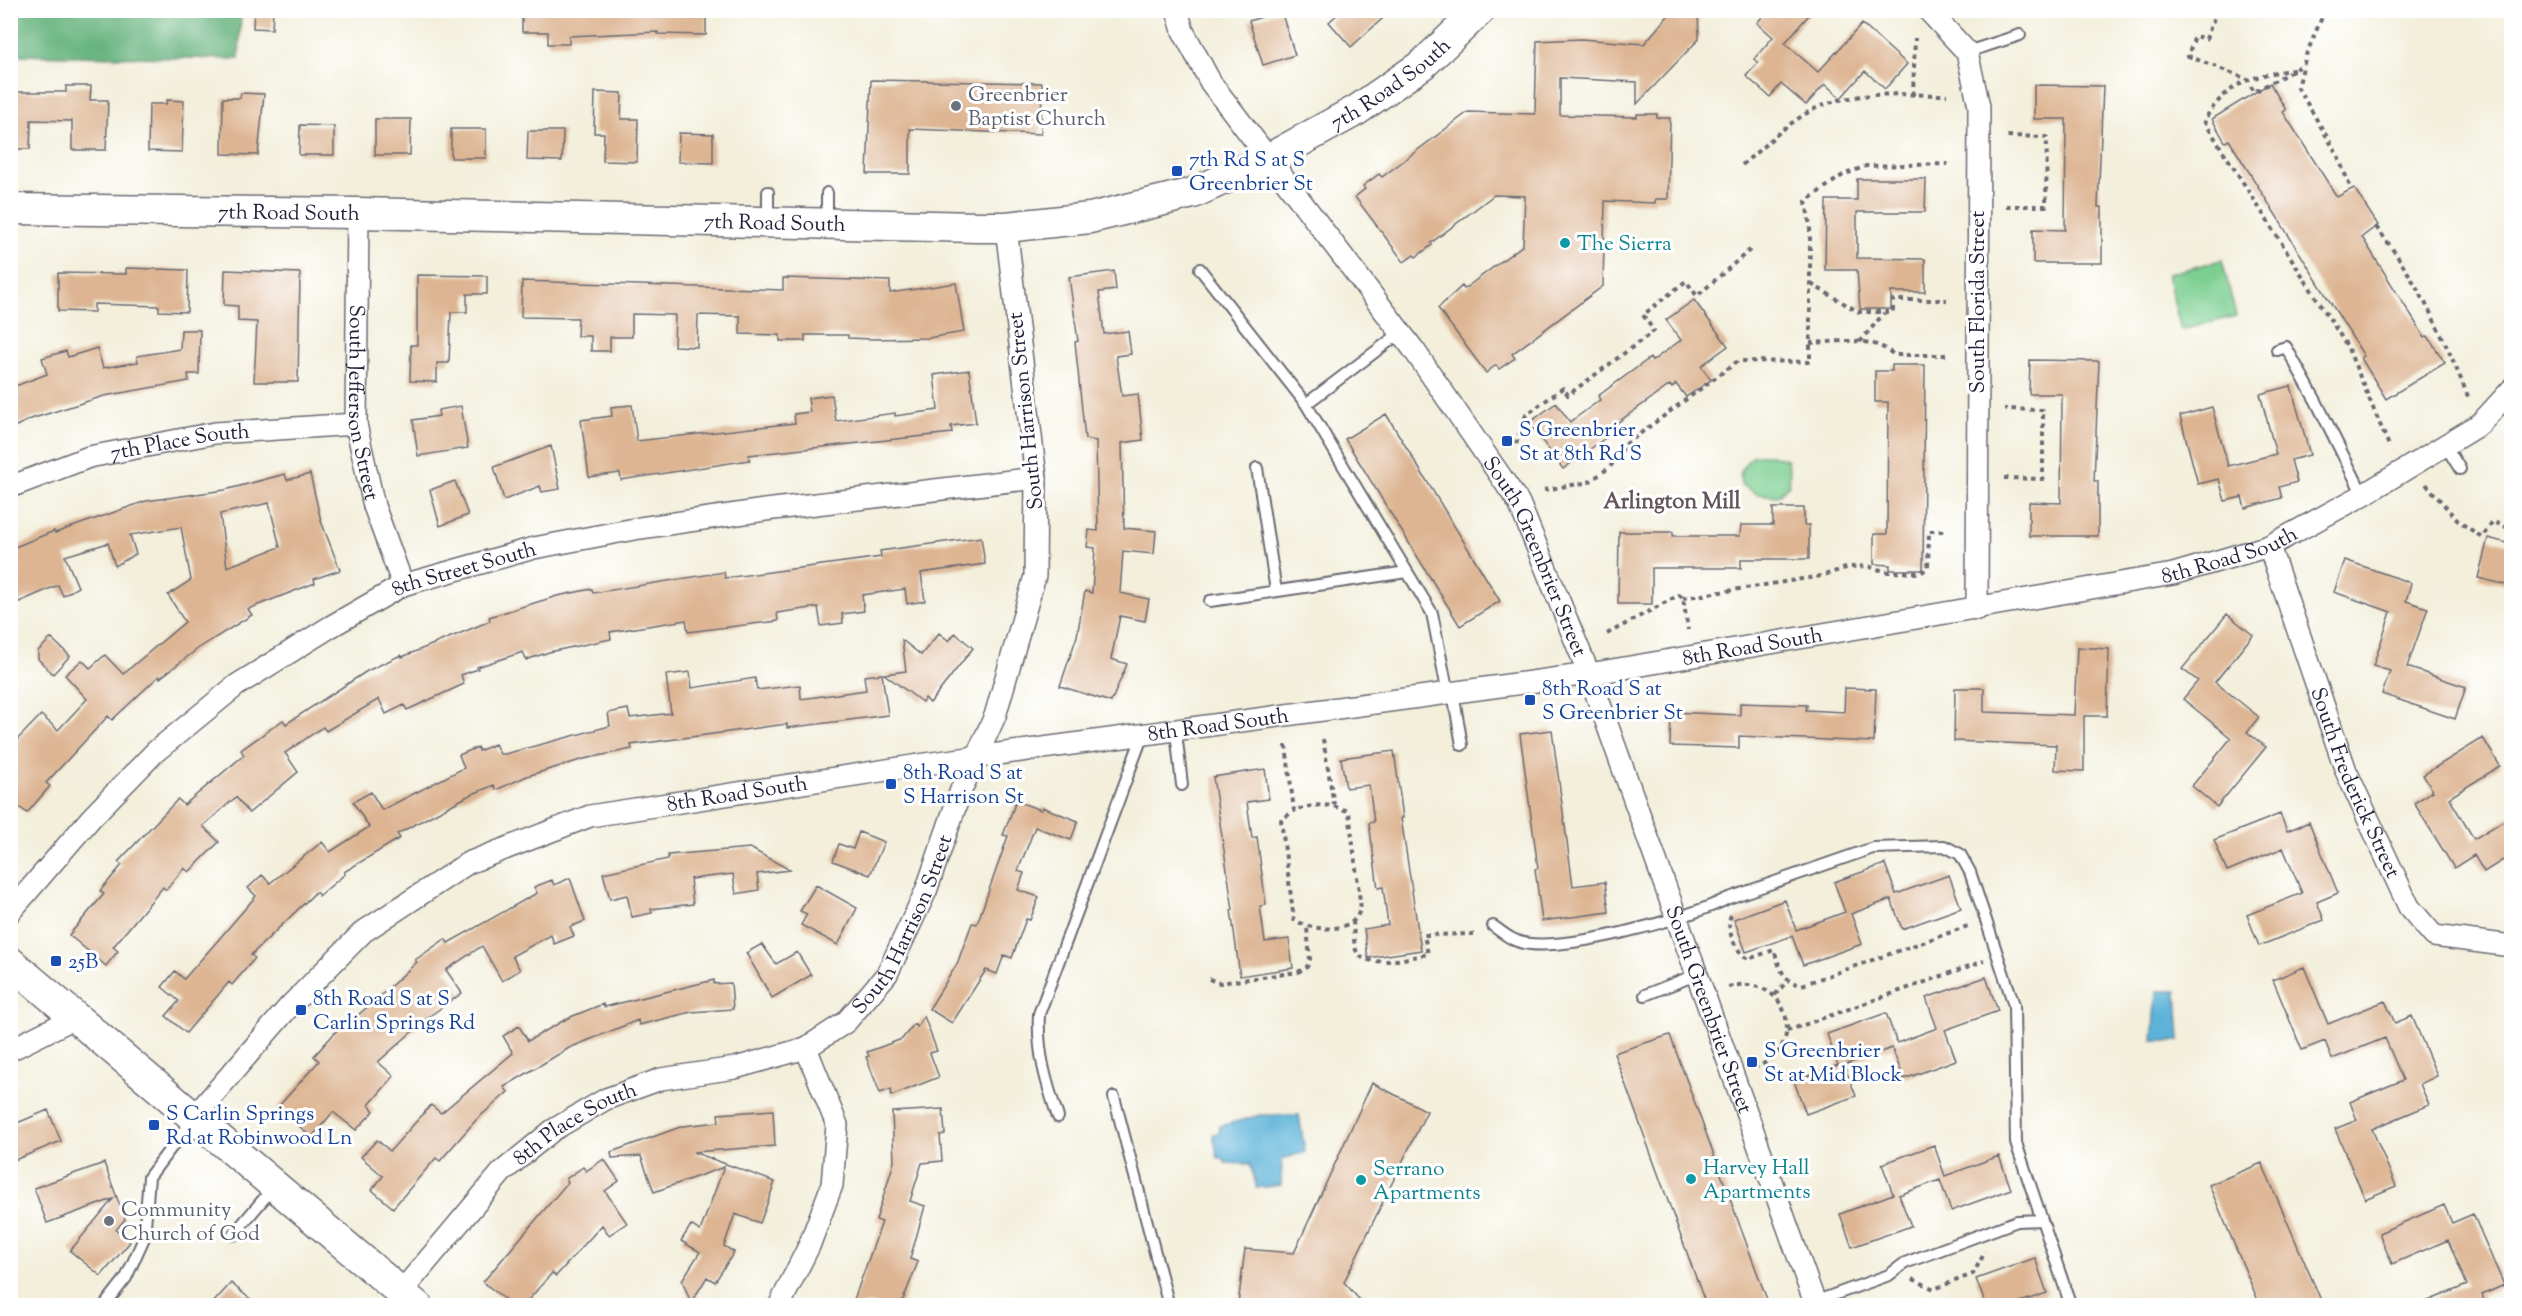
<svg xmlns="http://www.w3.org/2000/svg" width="2522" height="1316" font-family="'Sorts Mill Goudy',serif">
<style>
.green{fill:#7ccf91;stroke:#4f7866;stroke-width:1.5}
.forest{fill:#65b27b;stroke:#446a5b;stroke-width:1.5}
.water{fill:#5bb2d8;stroke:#3e6a8a;stroke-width:1.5}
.building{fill:#ddb593;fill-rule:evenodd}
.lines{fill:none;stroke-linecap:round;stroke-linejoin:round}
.lane-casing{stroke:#6b6a73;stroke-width:14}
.street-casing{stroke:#6b6a73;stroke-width:24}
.secondary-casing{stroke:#6b6a73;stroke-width:33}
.path{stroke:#6b6a73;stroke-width:4;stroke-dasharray:4.5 4.5;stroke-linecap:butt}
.lane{stroke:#fff;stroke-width:10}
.street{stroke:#fff;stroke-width:21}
.secondary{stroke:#fff;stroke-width:30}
.worship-dot{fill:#6b7280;stroke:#fff;stroke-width:2}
.transit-dot{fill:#1a4fb4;stroke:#fff;stroke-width:2}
.culture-dot{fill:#0f9aa8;stroke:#fff;stroke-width:2}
.labels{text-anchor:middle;stroke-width:6;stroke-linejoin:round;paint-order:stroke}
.street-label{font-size:21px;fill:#22223b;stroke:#fff}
.worship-label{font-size:21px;fill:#5b616d;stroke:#fff;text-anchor:start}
.transit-label{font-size:21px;fill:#164399;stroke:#fff;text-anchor:start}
.culture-label{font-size:21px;fill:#0d838f;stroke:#fff;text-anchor:start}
.neighbourhood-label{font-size:22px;font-weight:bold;fill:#63555a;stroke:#fff}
</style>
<rect width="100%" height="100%" fill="#fff"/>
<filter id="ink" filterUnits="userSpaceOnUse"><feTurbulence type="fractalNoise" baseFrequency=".0167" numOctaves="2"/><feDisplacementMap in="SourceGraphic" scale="12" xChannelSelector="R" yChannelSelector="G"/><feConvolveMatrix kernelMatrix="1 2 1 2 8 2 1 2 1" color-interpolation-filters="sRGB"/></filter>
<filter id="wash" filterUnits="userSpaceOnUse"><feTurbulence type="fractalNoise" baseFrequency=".008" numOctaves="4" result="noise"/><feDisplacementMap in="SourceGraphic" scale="24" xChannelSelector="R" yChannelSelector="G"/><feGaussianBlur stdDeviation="1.35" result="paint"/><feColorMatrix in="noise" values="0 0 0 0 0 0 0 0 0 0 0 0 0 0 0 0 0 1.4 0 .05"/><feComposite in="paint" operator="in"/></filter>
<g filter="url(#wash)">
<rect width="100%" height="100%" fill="#f3efdb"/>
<path class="green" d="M2222,260l14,56 -55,14 -14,-56z
M1754,455h16l16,4 4,12 -1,14 -12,11 -20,-2 -16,-10c-3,-14 3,-20 13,-29z"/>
<path class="forest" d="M11,10l230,1 -2,48 -228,-4z"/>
<path class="water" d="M2157,991h20l3,50h-27z
M1260,1115h39l6,37 -23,7 -1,26 -24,3 -7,-24 -25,-1 -1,-5h-6l-5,-24 6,-1 1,-7z"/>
<g id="blocks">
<path class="building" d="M254,10h19l-1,19 -19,-1z
M522,10h184v25l-48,-1v-2l-89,4v8h-21v-12h-26z
M1342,10h50l-41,37 -22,-25z
M1673,10h25l1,29 -62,65v-22l-77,-4v37l77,2v-3h20v4h13l-2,81h-13v4l-50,-2 -2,85 -91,68 3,4 -16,11 -3,-4 -10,8 -48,-65 24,-22 2,3 59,-44 2,-49 -31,-1 -63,48 1,2 -16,12 -2,-2 -10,7 -49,-65 10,-8 -2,-3 16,-12 3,3 86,-65 67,2 2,-73 44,-2 63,5z
M1768,10h45l-28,33 33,29 44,-48 45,40 -22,25 -20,-18 -24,27 -16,-14 -19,21 -25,-21 -11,13 -24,-21 12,-13 -4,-4 19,-22 -16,-14z
M1281,11l14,44 -32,10 -14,-44z
M871,80l171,3 -1,51 -131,-5v45h-43z
M2270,83l16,27 -3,2 54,85 17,-9 24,37 -16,12 63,101 3,-2 17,27 -59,36 -25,-41 3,-2 -135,-216 -4,2 -13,-23z
M2034,85l69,1 -5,121h4v56h-69v-34l32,1 1,-111h-32z
M66,86h25l-1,14h18l-2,50h-34v-29l-41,-1 -1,29h-20v-57h56z
M595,92l27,1 -1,26h17l-1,43 -34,-1 1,-28h-10z
M241,93l23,1 -6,61 -36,-1 1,-56h17z
M167,100l17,1 -2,51 -34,-1 1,-47h17z
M375,119h36l-1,36h-35z
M300,125l34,1v29h-35z
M451,129h35v29h-35z
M528,131h35l-1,30 -35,-1z
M679,133l34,1v29l-35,-1z
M1857,179h69l-1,33h-68v46l68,1v33h-34v17h-31l-3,-39h-32l1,-70h31z
M126,268l62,2 -1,42 -28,-1v-5l-65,-2v8l-36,-1v-38l68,1z
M225,270l75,3 -2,109h-44l3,-60 -19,-1v-15l-14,-1z
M1114,271l2,19 -17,2 5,42 24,-3 3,23 -15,2 6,40 16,-2 5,46 -21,3 2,85 32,3 -2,23 -31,-3 -3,42 29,6 -4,22 -25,-5 -9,43 16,5 -16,38 -51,-16 17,-50 8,-45 7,2 3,-45 -8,-1 2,-17 9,1 -2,-90 -11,-2 -10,-97 3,-1 -9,-64z
M417,275l70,1v18h-20v18h-16l-2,51h-12v19l-27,-1 1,-36h6z
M783,278l107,3v12l66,-10 8,49 -36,6 -56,1 -24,-1v-3h-43v6h-25v-6l-40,-1v-18l-42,-1 -1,32 -23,-1 1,-31 -43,-1v23h-22v14h-19v-15h-14l1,-18 -57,-1 1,-36 261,9z
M1694,300l34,46 -27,20 10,14 -25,17 -10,-13 -4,4 -2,-3 -53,38 3,4 -57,42 -34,-46 27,-20 14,19 30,-22 -2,-4 52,-38 2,3 29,-21 -15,-20z
M181,330h19l-1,44h-11l1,7 -85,15 -73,23 -21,10v-41l37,-14 -5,-16 24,-7 2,6 29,-9 6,20 35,-6 -1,-6 43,-7z
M2030,360l69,1 -5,120h4v55h-69v-34l32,1 1,-109h-33z
M1892,365h33l-2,205h-33v-5l-16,-1v-30h13l1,-132h-13v-31h17z
M969,370l7,53 -25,3 1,7 -203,22 1,5 -129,20 -1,-7 -31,4 -8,-57 31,-4 -1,-9 21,-2 5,36 158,-18 -1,-9 16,-2 -2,-14 24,-3 4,26 59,-8v3l43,-6 -4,-35z
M2291,386l19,69 -19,5 6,22 -18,5 3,11 -37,10 -3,-11 -17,4 -6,-22 -21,5 -18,-68 32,-9 16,59 48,-12 -16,-60z
M461,406l7,42 -50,8 -5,-36 26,-4 -1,-6z
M1386,414l114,187 -40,25 -115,-187z
M551,446l9,43 -18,3 -2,-6 -36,14 -10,-33z
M285,474l2,6 23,-6 11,47 19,49 -26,9 1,4 -67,26 4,6 -52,32 -40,31 -1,-2 -47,44 -4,-4 -62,67 4,3 -23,27 -17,-13v-53l31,-32 17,15 29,-31 -22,-24 17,-15 8,8 15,-13 18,19 62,-52 -17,-27 23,-15 -10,-53 -51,8 6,19 -21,12 -7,-23 -43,13 13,31 -15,9 -5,-11 -48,21v-57l44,-18 1,2 91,-32 79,-11zM269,503l11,44 -53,20 -7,-53z
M455,481l13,34 -28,11 -10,-36z
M1773,508h31v17h5v34h-68v9h-89v36h-34l1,-72h54v4h67l1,-11h32z
M981,537l4,27 -64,9 4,28 -18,3 -2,-15 -43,6 2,16 -22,3 1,9 -22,3 -3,-19 -41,6 1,8 -90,11 -2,-12 -76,12 1,7 -62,13 -23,8 -3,-8 -46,15 1,2 -17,6 3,9 -57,26 -3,-5 -18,9 -7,-15 -53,32 -3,-4 -38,26 13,19 -49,41 -13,-16 -33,29 16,16 -30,30 -5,-4 -18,22 -3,-3 -50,60 5,4 -12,15 -37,-31 35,-41 -4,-3 22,-26 -4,-3 60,-63 6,6 60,-50 -3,-5 42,-30 3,4 81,-53 34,-16 1,2 88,-36 -1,-4 68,-21 35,-7 1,4 131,-21 1,6 156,-21 -1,-6z
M2488,538l23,6v42l-33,-8z
M2345,560l66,23 -5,18 22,7 -21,59 59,20 -11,32 -73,-25 8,-23 -17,-5 18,-54 -57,-20z
M2227,614l26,21 -38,47 44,35 -12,15 19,15 -49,60 -25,-21 39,-48 -48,-39 15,-18 -16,-12z
M939,633l10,8 6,-8 18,15 -43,55 -5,-5 -3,4 -38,-28 22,-3 -4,-31 19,15z
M51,638l19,18 -17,18 -15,-15v-8z
M2077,647l32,2 -2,67h-23v55l-29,-1 1,-25 -102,-4 1,-53h29v24l90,3z
M690,672l2,16 63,-10 2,12 43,-5 1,14 65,-9 -2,-14 18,-2 6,41 -101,13v-4l-156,21 1,4 -48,10 -57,17 -31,14 -2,-5 -26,11 -71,38 3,4 -56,34 1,2 -26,22 -3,-4 -65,63 4,3 -23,27 -3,-3 -43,51 -20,-17 13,-15 -17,-14 13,-16 9,8 29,-33 43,-50 -8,-8 14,-13 8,8 52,-41 8,10 39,-25 -16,-25 18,-10 11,18 82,-42 -5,-13 19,-8 1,4 16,-7 5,10h5l105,-28 -2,-13 20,-4 2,9 41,-5 -5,-38z
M1845,688l31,1 -2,53 -135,-6v12l-69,-2 1,-34 69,3v-12l67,2 -1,5 38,2z
M1552,730l21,156 32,-4 4,30 -67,9 -7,-52 3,-1 -18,-134z
M2483,738l17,28 -51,32 25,41 37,-23v39l-27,17 -10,-17 -20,13 -40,-65 19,-12 -10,-16z
M1394,751l9,67h-2l20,132 -53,8 -4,-29 24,-4 -5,-38 -5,1 -9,-65 5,-1 -5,-37 -23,3 -5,-30z
M1265,769l4,30 -22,3 5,36 5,-1 9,68 -6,1 5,36 24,-3 4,29 -53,8 -9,-66h2l-20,-133z
M1016,801l25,9 1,-3 36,14 -7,19 -36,-13 -17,44 6,2 -6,17 21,7 -9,23 -4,-1 -14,39 -8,-3 -7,19 -11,-4 -34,53 -23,-14 28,-45 15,-41 5,1 31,-88 -5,-1z
M2280,814l7,17 22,-9 29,71 -21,9 7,18 -65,26 -12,-31 55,-22 -19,-45 -56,23 -13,-31z
M859,832l25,10 -14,33 -37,-14 6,-17 14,5z
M750,848l40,22 -33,4 2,16 -23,4 -3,-20 -43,5 3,25 -42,5 1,4 -20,4 -5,-22 -17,4 -7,-26 65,-14v-4z
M1885,864l11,30 53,-19 12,33 -59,21 -11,-30 -40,15 11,30 -59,21 -11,-29 -46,16 -12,-33 51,-19 11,30 49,-18 -11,-30z
M570,878l15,43 -15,6 4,9 -20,8 -3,-9 -39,21 8,14 -18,11 -20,-35 -36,24 16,23 -31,22 -53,47 16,14 -25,29 5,6 -18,19 -23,-18 -21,25 -35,-29 42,-47 -5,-5 25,-28 2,2 39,-34 37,-34 -2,-2 30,-21 3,4 89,-50 -3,-6 18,-7 2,5z
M816,885l41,23 -19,37 -37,-20 6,-11 -7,-3z
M762,944l14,20 21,-12 14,23 -39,23 -26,-45z
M2304,967l24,57 57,-23 10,22 17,-7 25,60 -17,8 9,21 -57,24 24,57 -31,13 -30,-70 22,-9 -7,-18 53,-22 -18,-42 -53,21 -7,-18 -23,9 -29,-70z
M1986,977l12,34 -53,19 11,30 -52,19 -12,-31 -48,17 12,31 -50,18 -12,-33 44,-16 -11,-31 59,-21 11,30 40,-15 -11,-30z
M714,980v4l17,-1 2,26 -42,3 -52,13 -1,-5 -69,28 -65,39 4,5 -32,28 -36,41 -4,-3 -43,50 -21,-18 11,-14 -22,-19 16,-17 13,11 41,-46 10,8 72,-60 -10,-17 16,-10 9,15 40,-23 35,-14 1,3z
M924,1016l13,35 -7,2 9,24 -48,19v-7l-11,4 -14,-36 3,-1 -2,-4 35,-13 12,-15 3,3z
M1670,1035l99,270h-63l-92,-252z
M1372,1083l55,28 -83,171 20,23h-126l7,-56 49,4z
M943,1109l2,25 -5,1 2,26 -20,2 -12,38 15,5 -15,53 8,3 -17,43h-49l30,-83 -6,-2 18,-58 -2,-50z
M48,1110l13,31 -51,21v-36z
M773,1110l2,36 -82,6 82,30 -15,41 -25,-9 -11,32 10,6 -19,30 -8,-5 -16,26 -9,-23 18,-28 -19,-11 10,-16 9,6 24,-64 -70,25 -13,-36 -29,2 -1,-6 72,-26 36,-4 -1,-8z
M1934,1145l11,31 54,-20 12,33 -60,22 -11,-31 -41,15 12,31 -59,21 -12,-33 53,-20 -11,-30z
M604,1159l15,22 -14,10 22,32 -18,12 -7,-10 -46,51 -4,-3 -28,32h-12l-29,-23 85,-100 -2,-3 17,-12 3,4z
M104,1163l21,56 -9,11 14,12 -29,34 -31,-25 43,-52 -66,24 -13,-35z
M2262,1163l61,142h-63l-51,-120z
M2444,1205l8,18 21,-9 31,71 -22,10 4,10h-68l49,-20 -19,-45 -56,24 -13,-31z
M2035,1258l12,35 -36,12h-25l-10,-26z
M231,1283l26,22h-46z"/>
</g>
</g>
<g filter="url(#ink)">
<use href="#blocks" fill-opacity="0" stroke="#6b6a73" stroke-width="1.5"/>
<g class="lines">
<defs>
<path id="lane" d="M1967,52l53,-17
M827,193v29
M768,221v-29
M1200,269l106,135 126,209 16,81
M2277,350l9,-3 30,54 47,94
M1306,404l94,-71
M2445,445l15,24
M1257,468l19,123
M1210,601l197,-29
M1453,693l9,52
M1176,732l6,53
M1493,926c8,5 15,12 24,15 36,15 174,-23 209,-42l147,-51 71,-2 16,8 10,18 44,133 2,138 55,163
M1645,995l53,-21
M1114,1097l55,209
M1058,1117c-12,-35 -21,-65 -19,-103l103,-277
M233,1235l40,-47
M1814,1302l75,-27 16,-12 112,-42 24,-1
M104,1306l22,-28 18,-40 5,-61 43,-57"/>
<g id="street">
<path id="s1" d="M1177,10l6,21 28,52 203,267 105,153 70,171 227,632"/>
<path d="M1928,10l39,42 12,54 -2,503"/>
<path id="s2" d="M358,213l-2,211 18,82 29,79"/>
<path id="s3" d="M10,487l79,-30 126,-24 141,-9"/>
<path id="s4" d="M2269,546l77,225 63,136 25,29 78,10"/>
<path id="s5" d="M10,912l81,-94 64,-66 82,-67 93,-58 73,-42 131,-37 106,-20 125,-18 271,-32"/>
<path d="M10,1050l66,-33"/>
<path id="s6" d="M194,1117l94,-109 75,-76 105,-69 122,-47 342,-53 657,-89 584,-100 96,-28 94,-51 117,-71 32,-35"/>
<path id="s7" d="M402,1291l100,-119 51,-42 53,-31 55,-20 74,-11 71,-20 40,-26 41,-48 39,-83 35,-101 34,-74 40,-140 1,-98 -30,-251"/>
<path d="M779,1306l30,-60 23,-61 5,-60 -31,-77"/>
</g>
<g id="secondary">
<path id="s8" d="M10,209l348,4 620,14h28l84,-9 103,-25 75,-34 89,-49 66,-46 57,-54"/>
<path d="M10,962l407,344"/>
</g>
</defs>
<use href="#lane" class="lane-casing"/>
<use href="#street" class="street-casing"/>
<use href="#secondary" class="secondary-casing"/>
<path class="path" d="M2217,10l-11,29 -11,-3 -7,20 59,23 7,13 49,-27
M2316,10l8,4
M2325,10l-19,45 -8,33 39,66 14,35
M2294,70c-40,4 -69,14 -90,51l143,225 43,102
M1913,95l2,-57
M1742,165c21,-18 41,-38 65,-52 40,-24 94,-18 140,-18
M2006,206h40l1,-69 -41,-1
M2376,227c40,50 69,112 93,172
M1811,284l48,28h34v-12h54
M1860,342l24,-29
M1810,343c29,-1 62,-8 84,12h52
M1516,444l10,-29 37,-27 5,7 86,-64 -11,-16 43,-34 11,15 55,-48
M2004,478l39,1v-69l-39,-1
M2426,484l32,37 24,16 11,-15 19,7
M1544,490l45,-8 21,-15 16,-23 112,-83 72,1v-135l-4,-26 37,-26 23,-9 82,-2
M1683,598l138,-22 28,-9 18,-1 21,6 33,1 7,-6 1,-36h15
M1607,634l72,-39 4,3 5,32
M1323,739l11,66
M1286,745l8,66 -13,9 13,100c15,9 43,13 59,1 3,-2 6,-9 8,-12l-12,-97c-20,-10 -35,-8 -55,-1
M1731,915c-6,14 5,37 17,44l26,-9c6,17 8,32 28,35l169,-60
M1353,921c1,9 0,20 3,29 7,21 55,7 72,4l-4,-19 51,-1 2,-2
M1209,979l11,4 78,-11 9,-5 3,-8 -3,-31
M1728,987c58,-16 83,57 29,80
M1775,995l13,-15
M1787,1031l197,-70
M1913,1279l21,10 39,-15 12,-22"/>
<use href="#lane" class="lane"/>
<use href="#street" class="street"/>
<use href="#secondary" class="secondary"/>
</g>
</g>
<g class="worship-dot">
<circle cx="956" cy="106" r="6"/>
<circle cx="109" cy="1221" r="6"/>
</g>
<g class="transit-dot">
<rect x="1171" y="165" width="12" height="12" rx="3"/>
<rect x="1501" y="435" width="12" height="12" rx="3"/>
<rect x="1524" y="694" width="12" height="12" rx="3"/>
<rect x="885" y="778" width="12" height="12" rx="3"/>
<rect x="50" y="955" width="12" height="12" rx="3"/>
<rect x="295" y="1004" width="12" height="12" rx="3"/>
<rect x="1746" y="1056" width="12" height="12" rx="3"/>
<rect x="148" y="1119" width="12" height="12" rx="3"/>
</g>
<g class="culture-dot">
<circle cx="1565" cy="243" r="6"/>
<circle cx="1691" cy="1179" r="6"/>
<circle cx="1361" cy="1180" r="6"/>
</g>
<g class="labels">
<g class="street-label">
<text dy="7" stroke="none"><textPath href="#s8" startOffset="1413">7th Road South</textPath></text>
<text dy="7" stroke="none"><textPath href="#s8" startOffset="279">7th Road South</textPath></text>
<text dy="7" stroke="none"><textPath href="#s8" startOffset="765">7th Road South</textPath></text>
<text transform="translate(1977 302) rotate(-90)" y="7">South Florida Street</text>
<text dy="7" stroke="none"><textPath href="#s2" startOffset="190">South Jefferson Street</textPath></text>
<text transform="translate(1025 411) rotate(-96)" y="7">South Harrison Street</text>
<text dy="7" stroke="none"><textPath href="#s3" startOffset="177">7th Place South</textPath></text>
<text dy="7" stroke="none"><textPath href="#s6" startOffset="2168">8th Road South</textPath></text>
<text dy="7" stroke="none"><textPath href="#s1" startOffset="657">South Greenbrier Street</textPath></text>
<text dy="7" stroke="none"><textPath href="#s5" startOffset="579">8th Street South</textPath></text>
<text dy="7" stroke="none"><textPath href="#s6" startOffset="1682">8th Road South</textPath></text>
<text dy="7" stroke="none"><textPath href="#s6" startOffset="1142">8th Road South</textPath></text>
<text dy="7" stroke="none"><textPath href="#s4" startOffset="252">South Frederick Street</textPath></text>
<text dy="7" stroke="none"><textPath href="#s6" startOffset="656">8th Road South</textPath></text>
<text dy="7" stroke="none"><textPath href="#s7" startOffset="652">South Harrison Street</textPath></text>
<text dy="7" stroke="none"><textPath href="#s1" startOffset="1143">South Greenbrier Street</textPath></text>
<text dy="7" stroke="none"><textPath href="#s7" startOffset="244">8th Place South</textPath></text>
</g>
<g class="worship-label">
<text x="968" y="101">Greenbrier<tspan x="968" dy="24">Baptist Church</tspan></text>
<text x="121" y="1216">Community<tspan x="121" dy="24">Church of God</tspan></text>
</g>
<g class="transit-label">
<text x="1189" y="166">7th Rd S at S<tspan x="1189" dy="24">Greenbrier St</tspan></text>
<text x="1519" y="436">S Greenbrier<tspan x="1519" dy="24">St at 8th Rd S</tspan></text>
<text x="1542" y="695">8th Road S at<tspan x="1542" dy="24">S Greenbrier St</tspan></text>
<text x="903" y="779">8th Road S at<tspan x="903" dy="24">S Harrison St</tspan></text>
<text x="68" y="968">25B</text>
<text x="313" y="1005">8th Road S at S<tspan x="313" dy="24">Carlin Springs Rd</tspan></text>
<text x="1764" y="1057">S Greenbrier<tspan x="1764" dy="24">St at Mid Block</tspan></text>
<text x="166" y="1120">S Carlin Springs<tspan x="166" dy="24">Rd at Robinwood Ln</tspan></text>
</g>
<g class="culture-label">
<text x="1577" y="250">The Sierra</text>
<text x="1703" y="1174">Harvey Hall<tspan x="1703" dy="24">Apartments</tspan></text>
<text x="1373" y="1175">Serrano<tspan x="1373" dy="24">Apartments</tspan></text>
</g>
<g class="neighbourhood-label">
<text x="1672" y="508">Arlington Mill</text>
</g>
</g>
<rect width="2522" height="1316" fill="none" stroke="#fff" stroke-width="36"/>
</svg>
